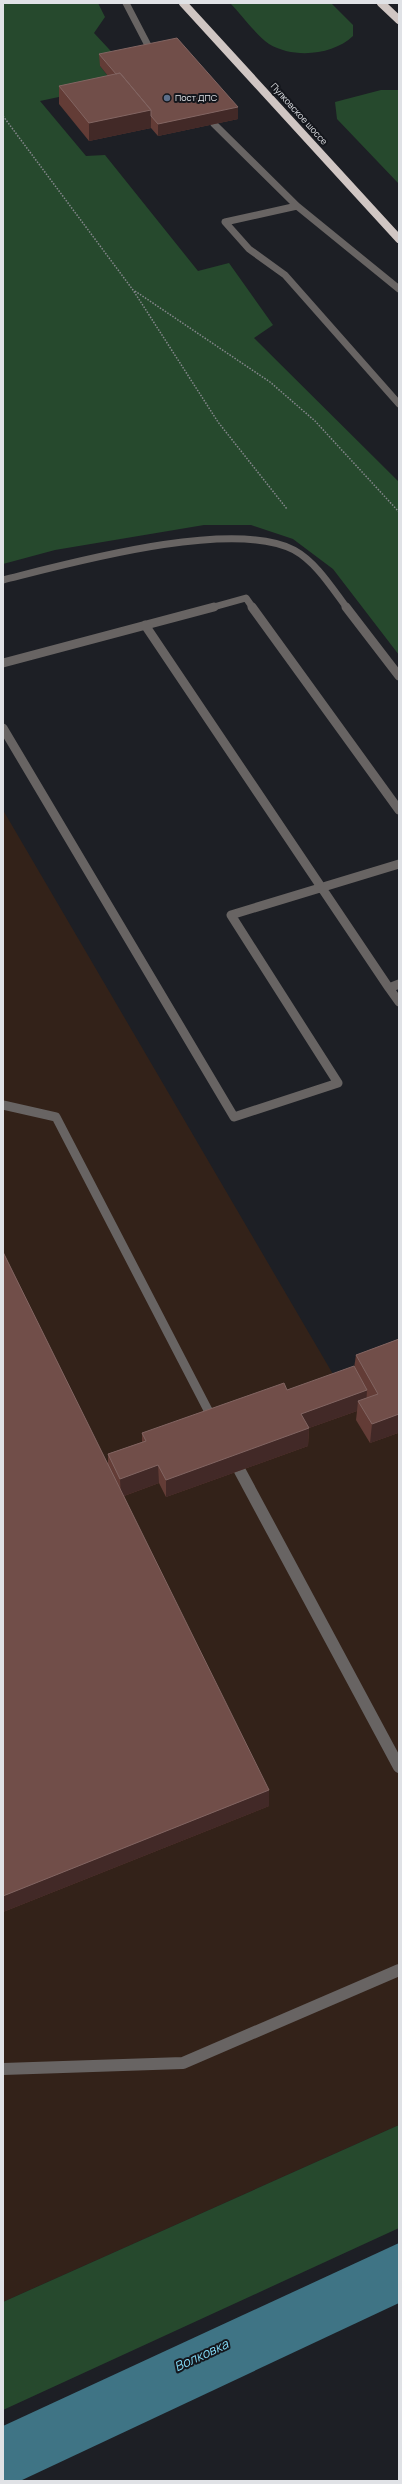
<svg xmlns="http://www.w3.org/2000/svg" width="402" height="2484" font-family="Manrope,sans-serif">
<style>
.industrial{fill:#332219}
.green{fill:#26492d}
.water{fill:#3f7485}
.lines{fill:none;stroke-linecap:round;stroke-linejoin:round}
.path{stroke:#85878c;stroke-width:1.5;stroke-dasharray:1.5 1.5;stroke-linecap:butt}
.minor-far2{stroke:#686463;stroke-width:7}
.minor-far1{stroke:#686463;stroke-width:9}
.minor{stroke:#686463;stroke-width:12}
.highway{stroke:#d0c6c3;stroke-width:8}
.wall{fill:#633c36}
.shaded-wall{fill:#422927}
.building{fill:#714e49;stroke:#826562}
.service-dot{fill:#5c6f8a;stroke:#14161c;stroke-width:1.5}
.labels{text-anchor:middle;stroke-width:4;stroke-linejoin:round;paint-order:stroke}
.far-poi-label{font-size:9px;fill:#e0e2e6;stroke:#14161c;text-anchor:start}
.far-street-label{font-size:9px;fill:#e0e2e6;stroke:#14161c}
.near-water-label{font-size:13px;font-style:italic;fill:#81d8f4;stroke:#14161c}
</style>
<rect width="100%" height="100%" fill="#1d1f25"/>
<path class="industrial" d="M3,810l334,571 62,-23v767l-396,177z"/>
<path class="green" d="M3,3h95l7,14 -11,16 27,29 -21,4 15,19 -75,16 46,55 19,-1 93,116 31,-8 44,62 -19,13 145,144v173l-66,-86 -40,-30 -42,-14h-47l-149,25 -52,14z
M230,3h101l22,22v11c-20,19 -59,23 -84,8 -13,-9 -28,-30 -39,-41z
M381,90h18v94l-62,-65 -2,-17z
M399,2125v103l-396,182v-108z"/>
<path class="water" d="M399,2243v60l-379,178h-17v-55z"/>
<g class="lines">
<path class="path" d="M3,116l130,174 85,132 69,87
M135,291l135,91 45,39 84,91"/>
<path class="minor-far2" d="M126,3l27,52
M214,124l83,82 102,83
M297,206l-72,16 24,27 36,26 114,129
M3,580c68,-17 229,-62 291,-30 22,12 38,38 53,58
M210,608l36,-10 7,10"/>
<path class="minor-far1" d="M252,607l147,203
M346,607l53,69
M145,625l244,363
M3,663l211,-56
M3,728l231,389 104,-34 -107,-168 168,-51
M399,984l-10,4 10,14
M3,1105l53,12 154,297"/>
<path class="minor" d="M209,1413l5,9
M240,1471l159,296
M3,2069l180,-6 216,-93"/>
<path class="highway" d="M183,3l216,236
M381,3l18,17"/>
</g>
<path class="wall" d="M99,54l139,65 -80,17 -7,-8 -62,13 -30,-37v-18l49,-10 -8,-10z
M3,1252l105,213v-11l34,-12v-9l145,-43 67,-22 2,-13 43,-16v96l-1,-2 -28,10 -14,-23 1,-9 -48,17 -1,18 -142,51 -7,-14 -35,13 145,310 -266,106z"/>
<path class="shaded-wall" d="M238,107v12l-80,17v-12z
M151,110v18l-62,13v-18z
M367,1390l-1,18 -8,-7 -1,10 -48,17 -1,18 -142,51v-17l135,-66z
M399,1414l-1,19 -28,10 2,-19z
M158,1465l1,18 -38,14 -1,-18z
M269,1790v16l-266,106v-16z"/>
<path class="building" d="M177,38l61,69 -80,17 -7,-8v-6l-31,-37 -4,1 -17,-20z
M120,73l31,37 -62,13 -30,-37z
M3,1252l266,538 -266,106z
M399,1339v75l-27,10 -14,-23 20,-7 -22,-39z
M354,1366l13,24 -66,24 8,14 -143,52 -8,-15 -38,14 -12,-25 38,-13 -4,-8 142,-50 3,7z"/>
<circle class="service-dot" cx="167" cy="98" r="4"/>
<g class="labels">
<g class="far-poi-label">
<text x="175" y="101">Пост ДПС</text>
</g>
<g class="far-street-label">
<text transform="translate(299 114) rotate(48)" y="3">Пулковское шоссе</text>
</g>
<g class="near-water-label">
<text transform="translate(201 2355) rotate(-25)" y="5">Волковка</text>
</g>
</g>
<rect width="402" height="2484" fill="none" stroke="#e0e2e6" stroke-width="8"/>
</svg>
